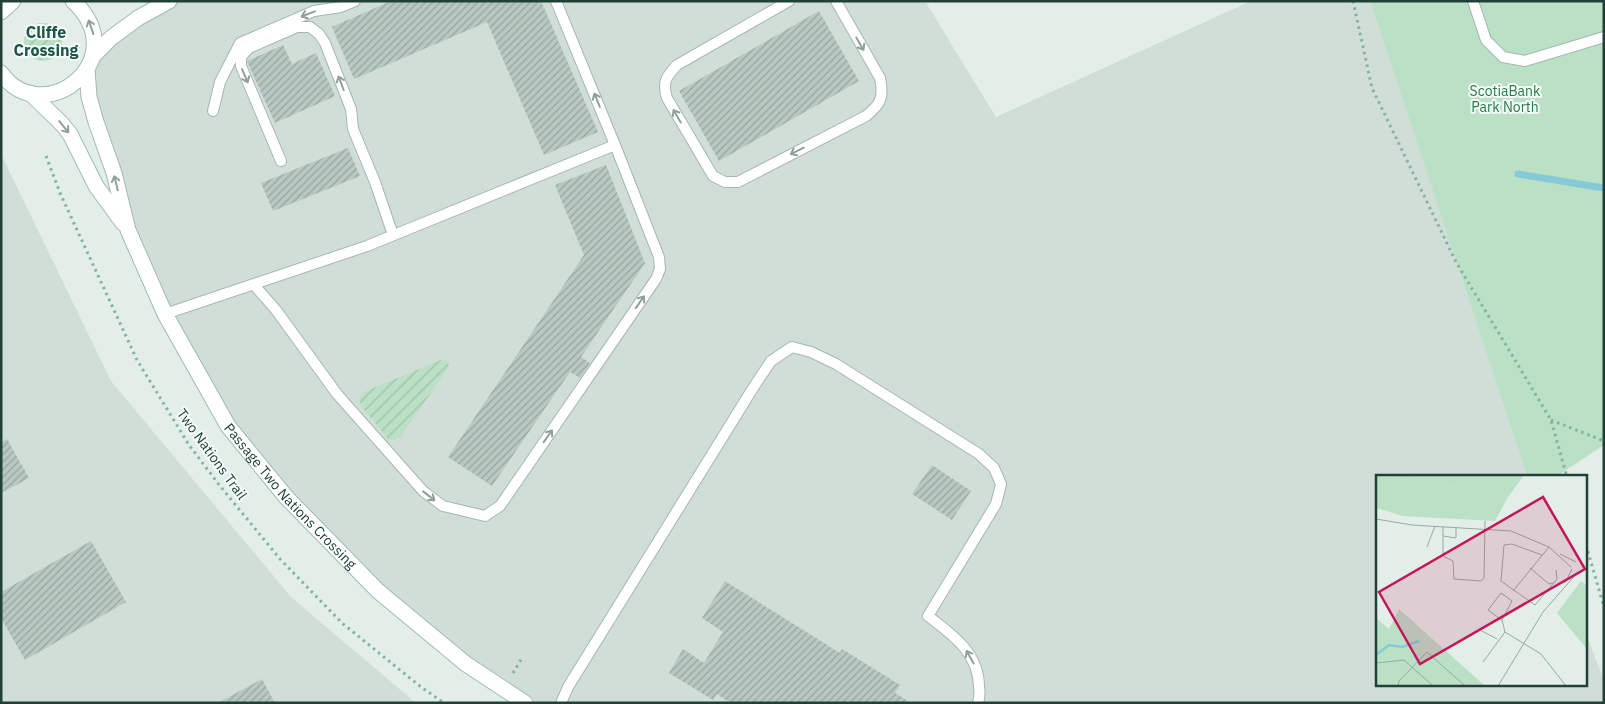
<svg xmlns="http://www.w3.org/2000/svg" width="1605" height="704" font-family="'IBM Plex Sans',sans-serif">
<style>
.built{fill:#d1ded8}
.park{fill:#bae0c5}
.garden{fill:url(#garden-furrows)}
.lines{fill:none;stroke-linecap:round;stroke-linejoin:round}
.stream{stroke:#87cad7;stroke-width:7}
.building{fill:url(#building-hatch)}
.lane-casing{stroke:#a5b7b0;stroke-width:12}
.secondary-casing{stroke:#a0bbb1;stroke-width:17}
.path{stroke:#81b4a4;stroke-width:3;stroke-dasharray:2.5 4;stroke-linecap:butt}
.lane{stroke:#fff;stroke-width:10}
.secondary{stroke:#fff;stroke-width:15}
.oneway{stroke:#90a09c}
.labels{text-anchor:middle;stroke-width:4;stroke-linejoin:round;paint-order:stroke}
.park-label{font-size:14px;fill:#287b49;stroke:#f4faf7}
.street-label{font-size:14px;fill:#214138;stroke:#f4faf7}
.quarter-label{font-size:16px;font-weight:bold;fill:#1b5547;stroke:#f4faf7}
.inset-river{fill:none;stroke:#87cad7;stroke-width:2.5}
.inset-road{fill:none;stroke:#95a9a2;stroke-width:1}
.view{fill:#c2185b;fill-opacity:0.15;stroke:#c2185b;stroke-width:2.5}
.inset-edge{fill:none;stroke:#214138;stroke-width:2.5}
</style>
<defs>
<pattern id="garden-furrows" width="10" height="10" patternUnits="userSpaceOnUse" patternTransform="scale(1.25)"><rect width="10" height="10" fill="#bae0c5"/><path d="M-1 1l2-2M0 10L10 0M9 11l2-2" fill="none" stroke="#a0c1aa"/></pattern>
<pattern id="building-hatch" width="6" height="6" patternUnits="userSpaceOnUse" patternTransform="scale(1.25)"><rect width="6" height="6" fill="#b8c9c2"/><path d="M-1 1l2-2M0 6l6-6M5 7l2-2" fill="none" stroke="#95a59f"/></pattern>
</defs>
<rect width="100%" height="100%" fill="#e3eee9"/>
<path class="built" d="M169,1h756l71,116 255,-116h119l157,475 -149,1v208h208v-51l18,46v23h-1079l-147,-112 -150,-165 -63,-112 -69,-192 -3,-66z
M1,154l110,227 180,216 125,106h-415z"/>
<path class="park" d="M1370,1h234v444l-47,31h-30z"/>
<path class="garden" d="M24 42a19 19 0 1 1 38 0a19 19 0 1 1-38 0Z
M443,359l5,2 1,6 -49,70 -6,3 -6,-1 -27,-33 -2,-7 5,-7z"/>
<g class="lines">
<path class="stream" d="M1518,174l86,14"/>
</g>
<path class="building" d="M391,1h150l57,131 -54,23 -57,-133 -133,57 -22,-52z
M819,11l40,70 -140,80 -40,-70z
M283,45l9,19 24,-11 19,43 -60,27 -28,-62z
M348,148l12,28 -87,35 -12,-28z
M606,165l39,98 -64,94 9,6 -10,15 -10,-6 -78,114 -44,-29 136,-202 -29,-70z
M7,439l22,39 -28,15v-51z
M932,465l39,26 -19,29 -40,-26z
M91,541l35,61 -101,58 -24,-42v-26z
M725,581l115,72 2,-4 58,36 -5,8 16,10h-181l-13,-9 -4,6 -44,-27 14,-24 21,14 19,-31 -21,-14z
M262,679l13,24h-57z"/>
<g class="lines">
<defs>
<path id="lane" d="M789,1l-112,64c-11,12 -15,17 -10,33l46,78 12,6h13l128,-66c15,-12 18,-18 14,-38l-44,-77
M1473,1l13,39 17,17 22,4 79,-24
M213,111l7,-29 20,-39 74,-32 27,-4 14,-6
M281,161l-40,-95v-9l8,-9 48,-21h13l9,7 6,9 26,66 2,20 22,53 18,53
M254,285l22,25 61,84 86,97 20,15 42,10 15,-10 156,-227 4,-10 -1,-12 -44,-112 -59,-144
M165,314l202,-68 248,-101
M561,703l7,-16 185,-299 18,-27 21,-14 19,5 25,12 143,90 15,14 7,16 -5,20 -68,112c25,19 51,37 51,71 1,6 1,10 -1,16"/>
<g id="secondary">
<path d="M1,12l12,-11"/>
<path d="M93,56l18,-18 27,-20 31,-17"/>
<path id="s1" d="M87,70l2,27 7,25 18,51 14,57 37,84 63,112 58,71 92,94 88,73 59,39"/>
<path d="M1,73c42,59 135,-14 72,-72"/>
<path d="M30,93l32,31 8,10 26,52 27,37"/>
</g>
</defs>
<use href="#lane" class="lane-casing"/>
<use href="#secondary" class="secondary-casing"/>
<path class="path" d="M1353,1l19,87 84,174 95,158 16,57
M46,156l14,37 77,167 52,85 31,41 60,73 62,64 79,64 23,16
M1551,420l53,21
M1586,545l18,62
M513,673l9,-15"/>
<use href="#lane" class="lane"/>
<use href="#secondary" class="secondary"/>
</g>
<defs><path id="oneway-shaft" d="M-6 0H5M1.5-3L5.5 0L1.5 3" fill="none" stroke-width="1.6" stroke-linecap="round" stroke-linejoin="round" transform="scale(1.25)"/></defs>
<g class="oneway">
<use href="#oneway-shaft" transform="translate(308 14) rotate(159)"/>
<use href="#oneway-shaft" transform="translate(91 27) rotate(-109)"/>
<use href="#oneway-shaft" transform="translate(860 44) rotate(60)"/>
<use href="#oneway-shaft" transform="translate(245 76) rotate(67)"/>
<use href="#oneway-shaft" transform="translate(341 83) rotate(-111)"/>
<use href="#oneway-shaft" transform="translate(597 100) rotate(-112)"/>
<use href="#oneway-shaft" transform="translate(677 116) rotate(-120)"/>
<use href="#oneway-shaft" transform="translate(64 127) rotate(51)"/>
<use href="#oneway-shaft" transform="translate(797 151) rotate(153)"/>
<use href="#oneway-shaft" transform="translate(116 183) rotate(-104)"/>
<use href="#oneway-shaft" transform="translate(640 302) rotate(-55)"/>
<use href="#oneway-shaft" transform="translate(548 436) rotate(-55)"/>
<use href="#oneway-shaft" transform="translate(429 496) rotate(38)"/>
<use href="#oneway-shaft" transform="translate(970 657) rotate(-119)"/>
</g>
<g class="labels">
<g class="park-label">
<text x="1505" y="96">ScotiaBank<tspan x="1505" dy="16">Park North</tspan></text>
</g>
<g class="street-label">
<text transform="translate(212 454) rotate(54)" y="5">Two Nations Trail</text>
<text dy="5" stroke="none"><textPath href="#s1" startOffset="480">Passage Two Nations Crossing</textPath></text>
</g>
<g class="quarter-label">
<text x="46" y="38">Cliffe<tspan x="46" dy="18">Crossing</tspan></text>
</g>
</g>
<g transform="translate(1376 475)">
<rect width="211" height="211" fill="#e3eee9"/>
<path d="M0,0h5l127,22 -13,24 -92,-5 -27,-8z" fill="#bae0c5"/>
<path d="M5,0h143l-16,22zM205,106l6,5v63l-30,-36z" fill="#bae0c5"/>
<path d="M23,134l86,77h-109v-68l13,11z" fill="#bae0c5"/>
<path class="inset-river" d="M0,180l13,-10 13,2 17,-6"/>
<path class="inset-road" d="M0,44l36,6 99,6 38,16 22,20M67,52v29l10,5 1,18 27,2 3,-3 1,-57M67,61l13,2v-11M51,72l8,-21M184,79l16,8M166,80l-30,-11 -8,1 -3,36 34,24 22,-26 -1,-9M154,93l19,16 4,-1M189,108l7,-14M137,116l36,-44M126,145l-14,-10 13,-17 11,8 -10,19 3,12M104,155l17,9M129,157l36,22 25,32M107,187l22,-30M0,188l28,-3 29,26M22,211l1,-5 28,-29 38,34M122,211l45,-74 34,-39"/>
<path class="view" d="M167,22l42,72 -165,95 -41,-72z"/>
<rect width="211" height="211" class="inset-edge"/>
</g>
<rect width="1605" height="704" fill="none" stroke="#214138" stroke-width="5"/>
</svg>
